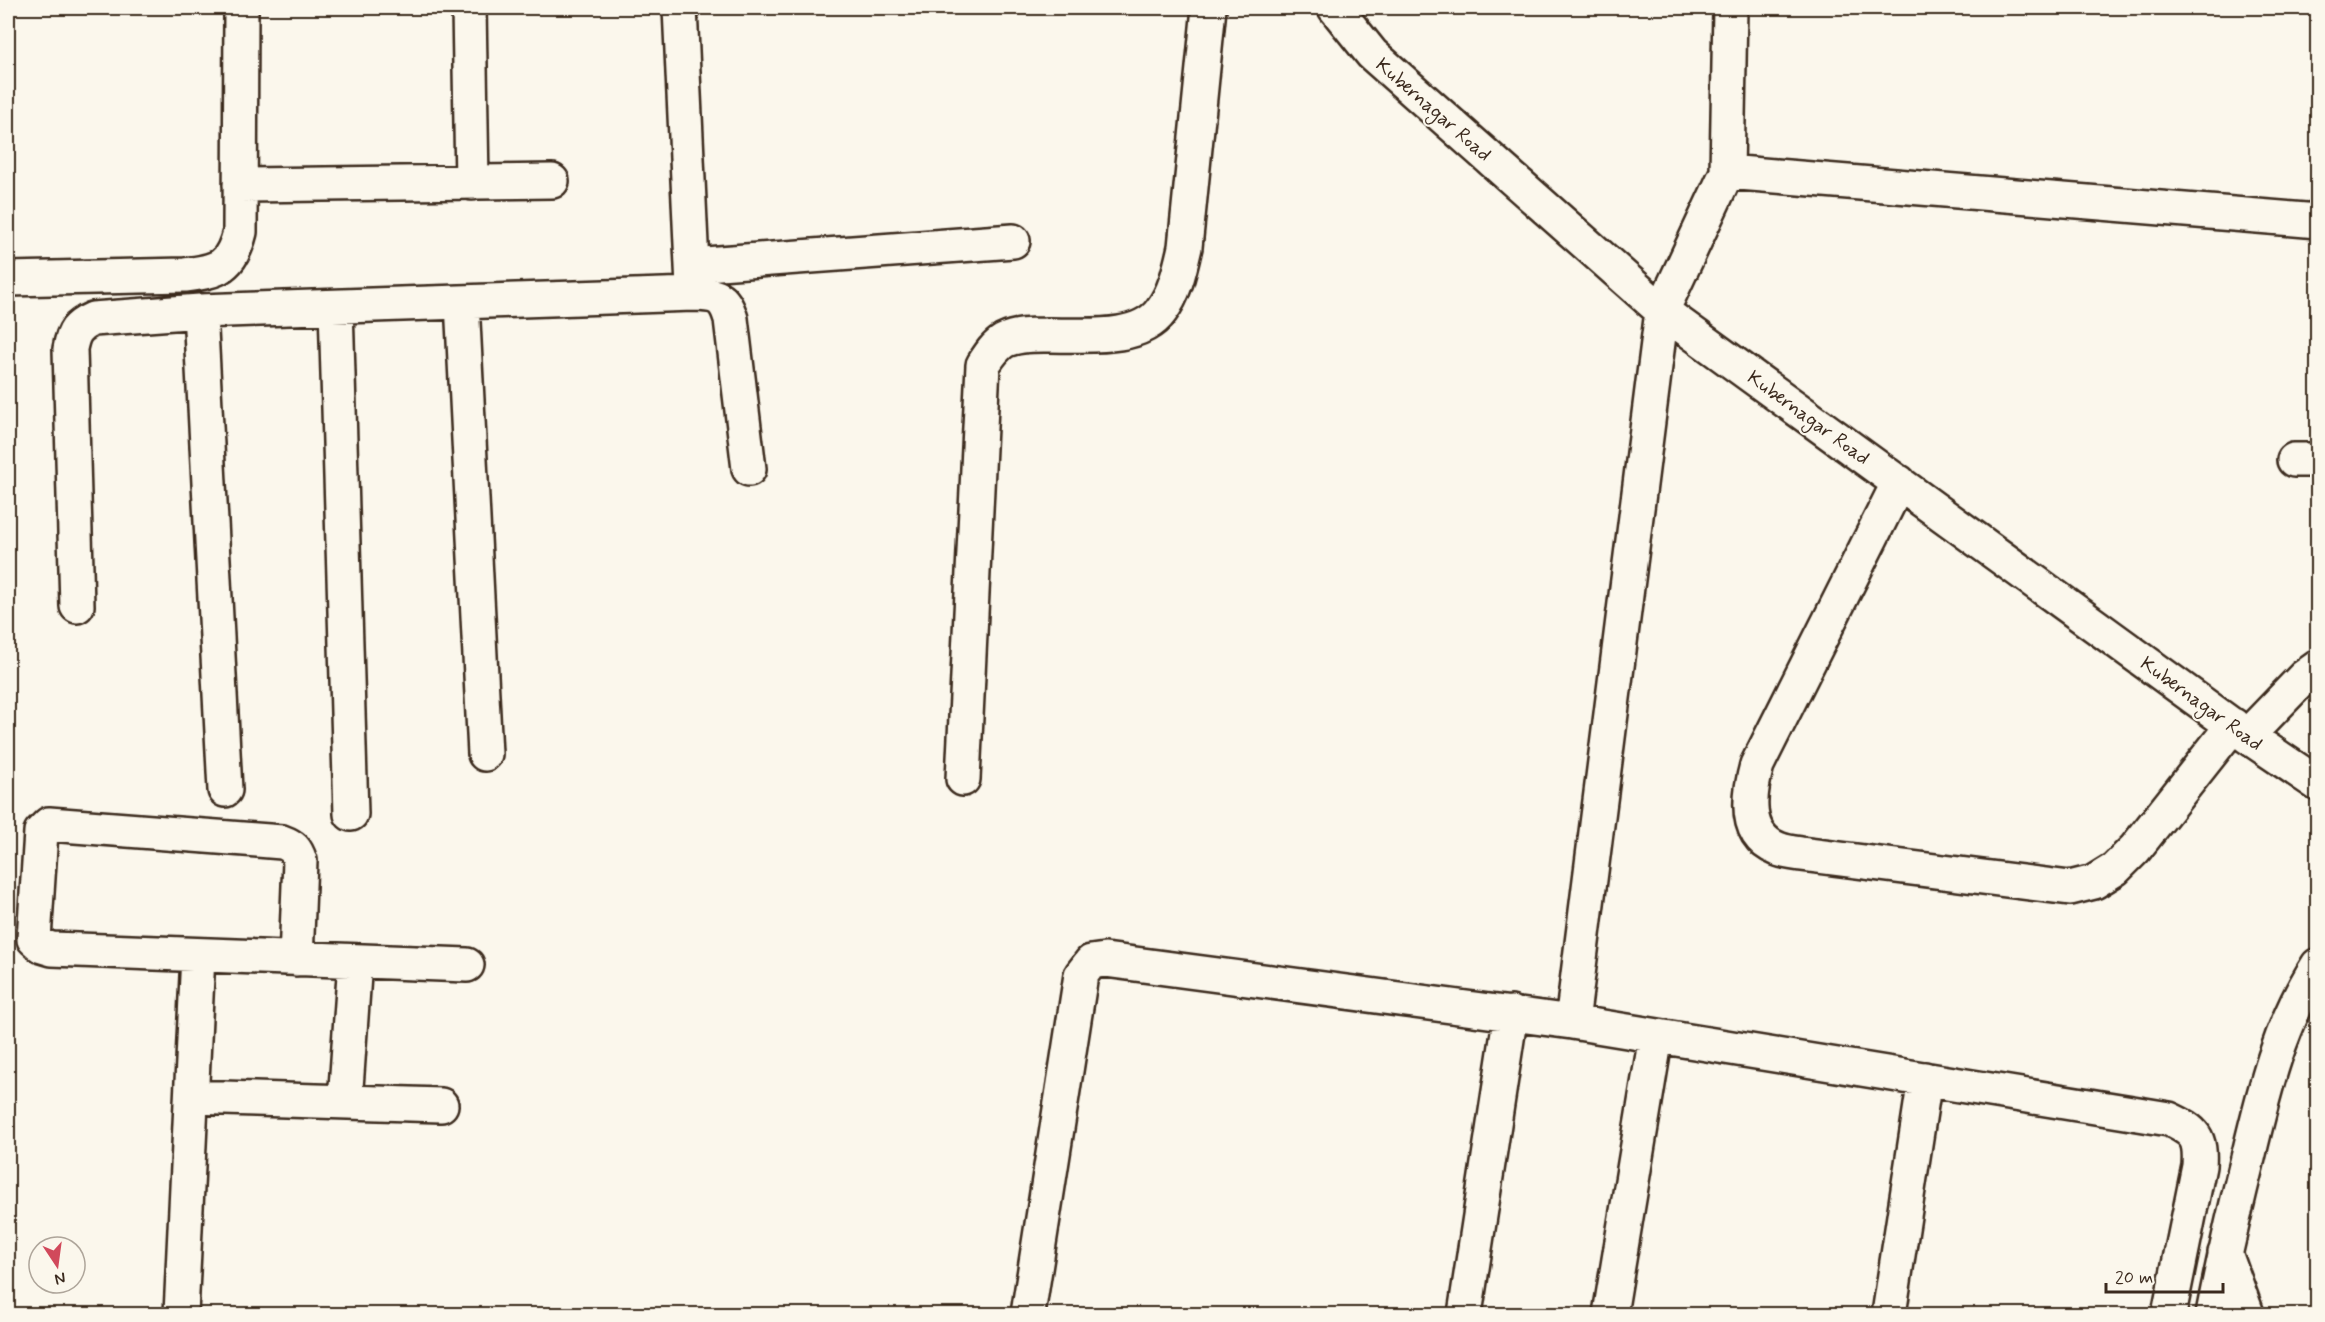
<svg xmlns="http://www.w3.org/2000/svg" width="2325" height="1322" font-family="Mynerve,sans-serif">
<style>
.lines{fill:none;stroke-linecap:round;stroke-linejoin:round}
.minor-casing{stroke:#3b2a1e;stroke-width:38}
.minor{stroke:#fbf7ec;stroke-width:33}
.labels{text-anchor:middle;stroke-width:4.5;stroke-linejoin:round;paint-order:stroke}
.street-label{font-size:20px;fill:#3b2a1e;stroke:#fbf7ec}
</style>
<rect width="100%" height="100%" fill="#fbf7ec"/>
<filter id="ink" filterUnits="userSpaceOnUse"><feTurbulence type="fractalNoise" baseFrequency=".0167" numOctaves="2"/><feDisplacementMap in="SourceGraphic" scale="12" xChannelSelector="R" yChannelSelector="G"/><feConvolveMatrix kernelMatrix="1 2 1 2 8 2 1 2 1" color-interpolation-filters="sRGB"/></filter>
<g filter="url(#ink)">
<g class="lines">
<defs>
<path id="minor" d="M469,8l3,175
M680,8l13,279
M1335,8l37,46 290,257 585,425 71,48
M1730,8l-3,164 591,49
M240,185l312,-4
M692,265l321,-24
M8,279l177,-4c34,-4 46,-8 55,-43l1,-224
M462,302l23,452
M336,307l15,507
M200,311l25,479
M2294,460h24
M1899,482l-142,283c-8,29 -14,70 21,84 7,3 16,4 23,5l269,34 24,-6 21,-13 20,-20 98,-124
M77,606l-7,-257c3,-17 7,-23 23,-30l107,-8 493,-17c23,1 31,1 38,25l18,150
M2247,736l57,-59 14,-10
M963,779l20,-414c6,-9 11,-18 21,-24 12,-6 27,-6 40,-6 35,-1 94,8 117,-24 14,-18 19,-42 24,-64l24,-239
M296,959l4,-98c-4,-12 -7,-15 -18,-19l-233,-18 -8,8 -7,107 8,7 10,3 415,16
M1572,1022l90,-711 65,-139
M192,1097l249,8
M345,1102l10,-141
M2225,1253l22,61
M181,1314l17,-359
M1028,1314l53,-339 10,-13 14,-2 467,62 597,97c26,12 32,18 30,47l-30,148
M1465,1314l46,-301
M1610,1314l46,-278
M1889,1314l36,-235
M2213,1314c10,-52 22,-104 35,-156 16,-68 32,-134 70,-193"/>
</defs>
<use href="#minor" class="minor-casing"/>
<use href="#minor" class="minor"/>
</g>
</g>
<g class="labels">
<g class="street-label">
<text transform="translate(1434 109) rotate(41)" y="7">Kubernagar Road</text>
<text transform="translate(1809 417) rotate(36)" y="7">Kubernagar Road</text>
<text transform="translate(2202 703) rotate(36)" y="7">Kubernagar Road</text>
</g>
</g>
<rect width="2325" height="1322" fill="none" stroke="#fbf7ec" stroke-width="30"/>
<rect x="15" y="15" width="2295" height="1292" fill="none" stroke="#3b2a1e" stroke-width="2" filter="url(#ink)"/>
<g transform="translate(57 1265) rotate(167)"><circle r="28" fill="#fbf7ec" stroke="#aea59a" stroke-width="1.5"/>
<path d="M0-4.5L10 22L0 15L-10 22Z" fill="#d1495b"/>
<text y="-9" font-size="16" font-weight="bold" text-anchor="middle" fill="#3b2a1e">N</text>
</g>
<path d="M2106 1283v9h117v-9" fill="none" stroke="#3b2a1e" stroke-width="3"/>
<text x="2115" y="1283" font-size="18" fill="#3b2a1e" stroke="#fbf7ec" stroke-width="4.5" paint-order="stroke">20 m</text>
</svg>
